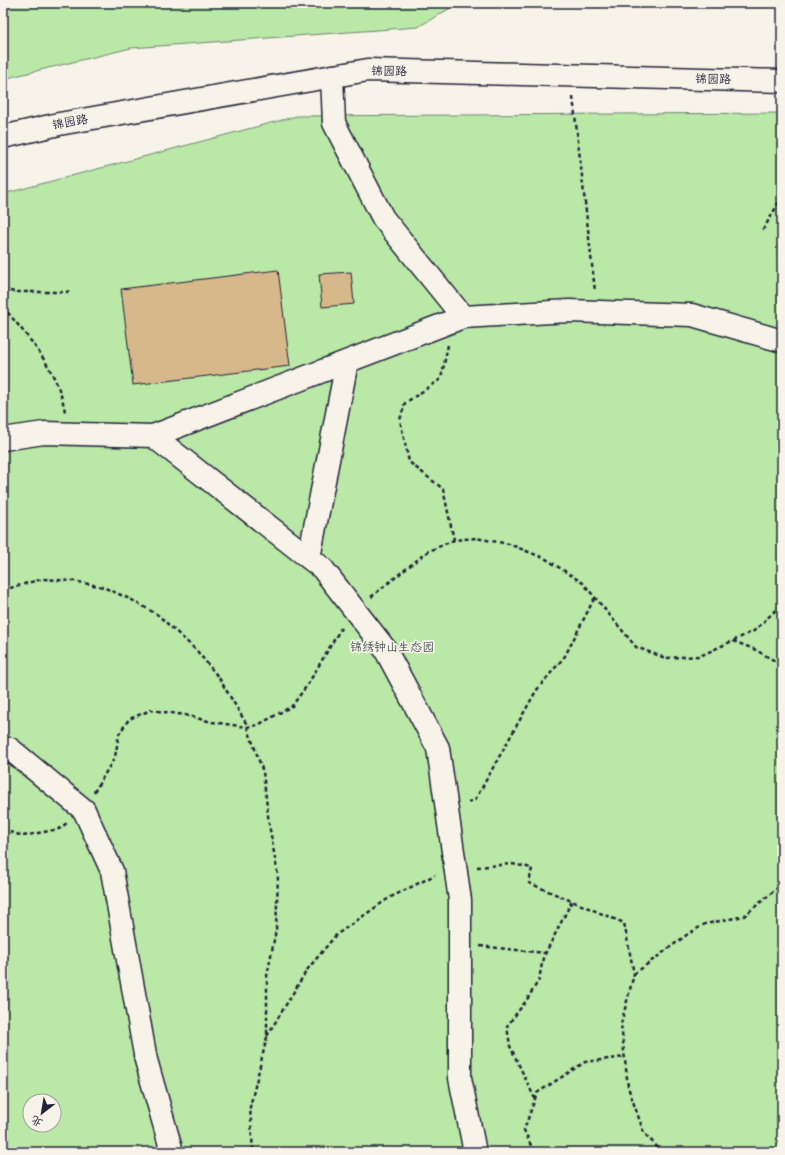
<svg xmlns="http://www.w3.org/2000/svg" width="785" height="1155" font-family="Mynerve,'LXGW WenKai TC',sans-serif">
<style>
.green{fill:#b9e8a7;stroke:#6e8571;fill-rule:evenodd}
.building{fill:#d6b88a;stroke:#22223b}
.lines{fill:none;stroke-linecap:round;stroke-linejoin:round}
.minor-casing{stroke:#22223b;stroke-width:25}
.path{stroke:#22223b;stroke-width:2.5;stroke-dasharray:4 3;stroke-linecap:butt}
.minor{stroke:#f7f3e8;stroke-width:22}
.labels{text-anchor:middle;stroke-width:3.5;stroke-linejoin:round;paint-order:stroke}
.street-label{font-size:12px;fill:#22223b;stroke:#f7f3e8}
.park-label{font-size:12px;fill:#485456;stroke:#f7f3e8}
</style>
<rect width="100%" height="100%" fill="#f7f3e8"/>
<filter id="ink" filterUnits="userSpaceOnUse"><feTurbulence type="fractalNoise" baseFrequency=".025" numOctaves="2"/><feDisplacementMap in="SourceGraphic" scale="8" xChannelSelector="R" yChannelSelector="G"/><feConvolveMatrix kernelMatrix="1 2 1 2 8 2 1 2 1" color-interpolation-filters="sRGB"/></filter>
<g filter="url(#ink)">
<path class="green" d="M3,3h456l-41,24 -287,21 -128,31z
M782,113v1039h-779v-958l294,-78zM30,1101h24v24h-24z"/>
<path class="building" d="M278,270l12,96 -157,19 -12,-96z
M351,272l3,32 -32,3 -3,-33z"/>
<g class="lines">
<defs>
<path id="minor" d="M332,76l2,47 49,95 80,99 -310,119 169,132 63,81 53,99 22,152v178l15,74
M3,137l56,-13 309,-54 414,11
M463,317l106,-6 123,4 90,26
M3,439l41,-6 109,3
M309,558l38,-196
M3,748l7,1 74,61 28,61 34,189 26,92"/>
</defs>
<use href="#minor" class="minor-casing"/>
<path class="path" d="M573,97l22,194
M763,230l19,-33
M3,290l13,2h52v-4
M3,307c27,32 55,63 62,105
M448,345l-7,34 -36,24 -5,17 9,42 34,27 11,51
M3,590l39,-11 32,2 29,6 29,13 26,15 39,36 22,27 27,45 17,49 6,52 9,52 -2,54 -9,46v61l-17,70 3,45
M371,597l56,-45 27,-12 22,-2 33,6 37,15 37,24 53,64 29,11 35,-2 54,-25 28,-27
M733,641l21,8 28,16
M94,792l21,-35 4,-23 10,-15 22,-9 34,5 27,7 35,5 11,-2 34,-19 16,-22 33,-56
M468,802l7,-2 61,-109 29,-35 30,-59
M3,830l20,6 36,-7 8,-6
M477,867l35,-3 20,4 -3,15 95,40 10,51 -13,50 7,63 16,46 18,19
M480,946l65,7
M634,974l54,-40 17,-10 39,-8 38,-32
M267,1036l40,-66 29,-35 53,-37 46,-23
M535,1099l-25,-53 -3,-20 19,-25 13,-21 4,-22 29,-57
M534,1152l-10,-22 13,-37 48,-31 40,-5"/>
<use href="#minor" class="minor"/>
</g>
</g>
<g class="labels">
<g class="street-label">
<text transform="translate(389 71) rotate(1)" y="4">锦园路</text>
<text transform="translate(713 79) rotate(1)" y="4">锦园路</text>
<text transform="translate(70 122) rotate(-11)" y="4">锦园路</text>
</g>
<g class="park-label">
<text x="392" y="651">锦绣钟山生态园</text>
</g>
</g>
<rect width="785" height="1155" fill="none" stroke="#f7f3e8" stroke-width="16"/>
<rect x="8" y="8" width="769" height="1139" fill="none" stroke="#22223b" stroke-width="1.5" filter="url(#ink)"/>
<g transform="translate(42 1113) rotate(211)"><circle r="19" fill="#f7f3e8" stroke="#a29fa3"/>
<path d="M0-3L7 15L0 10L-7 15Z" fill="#22223b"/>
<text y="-6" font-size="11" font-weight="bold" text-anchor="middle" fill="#22223b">北</text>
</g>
</svg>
